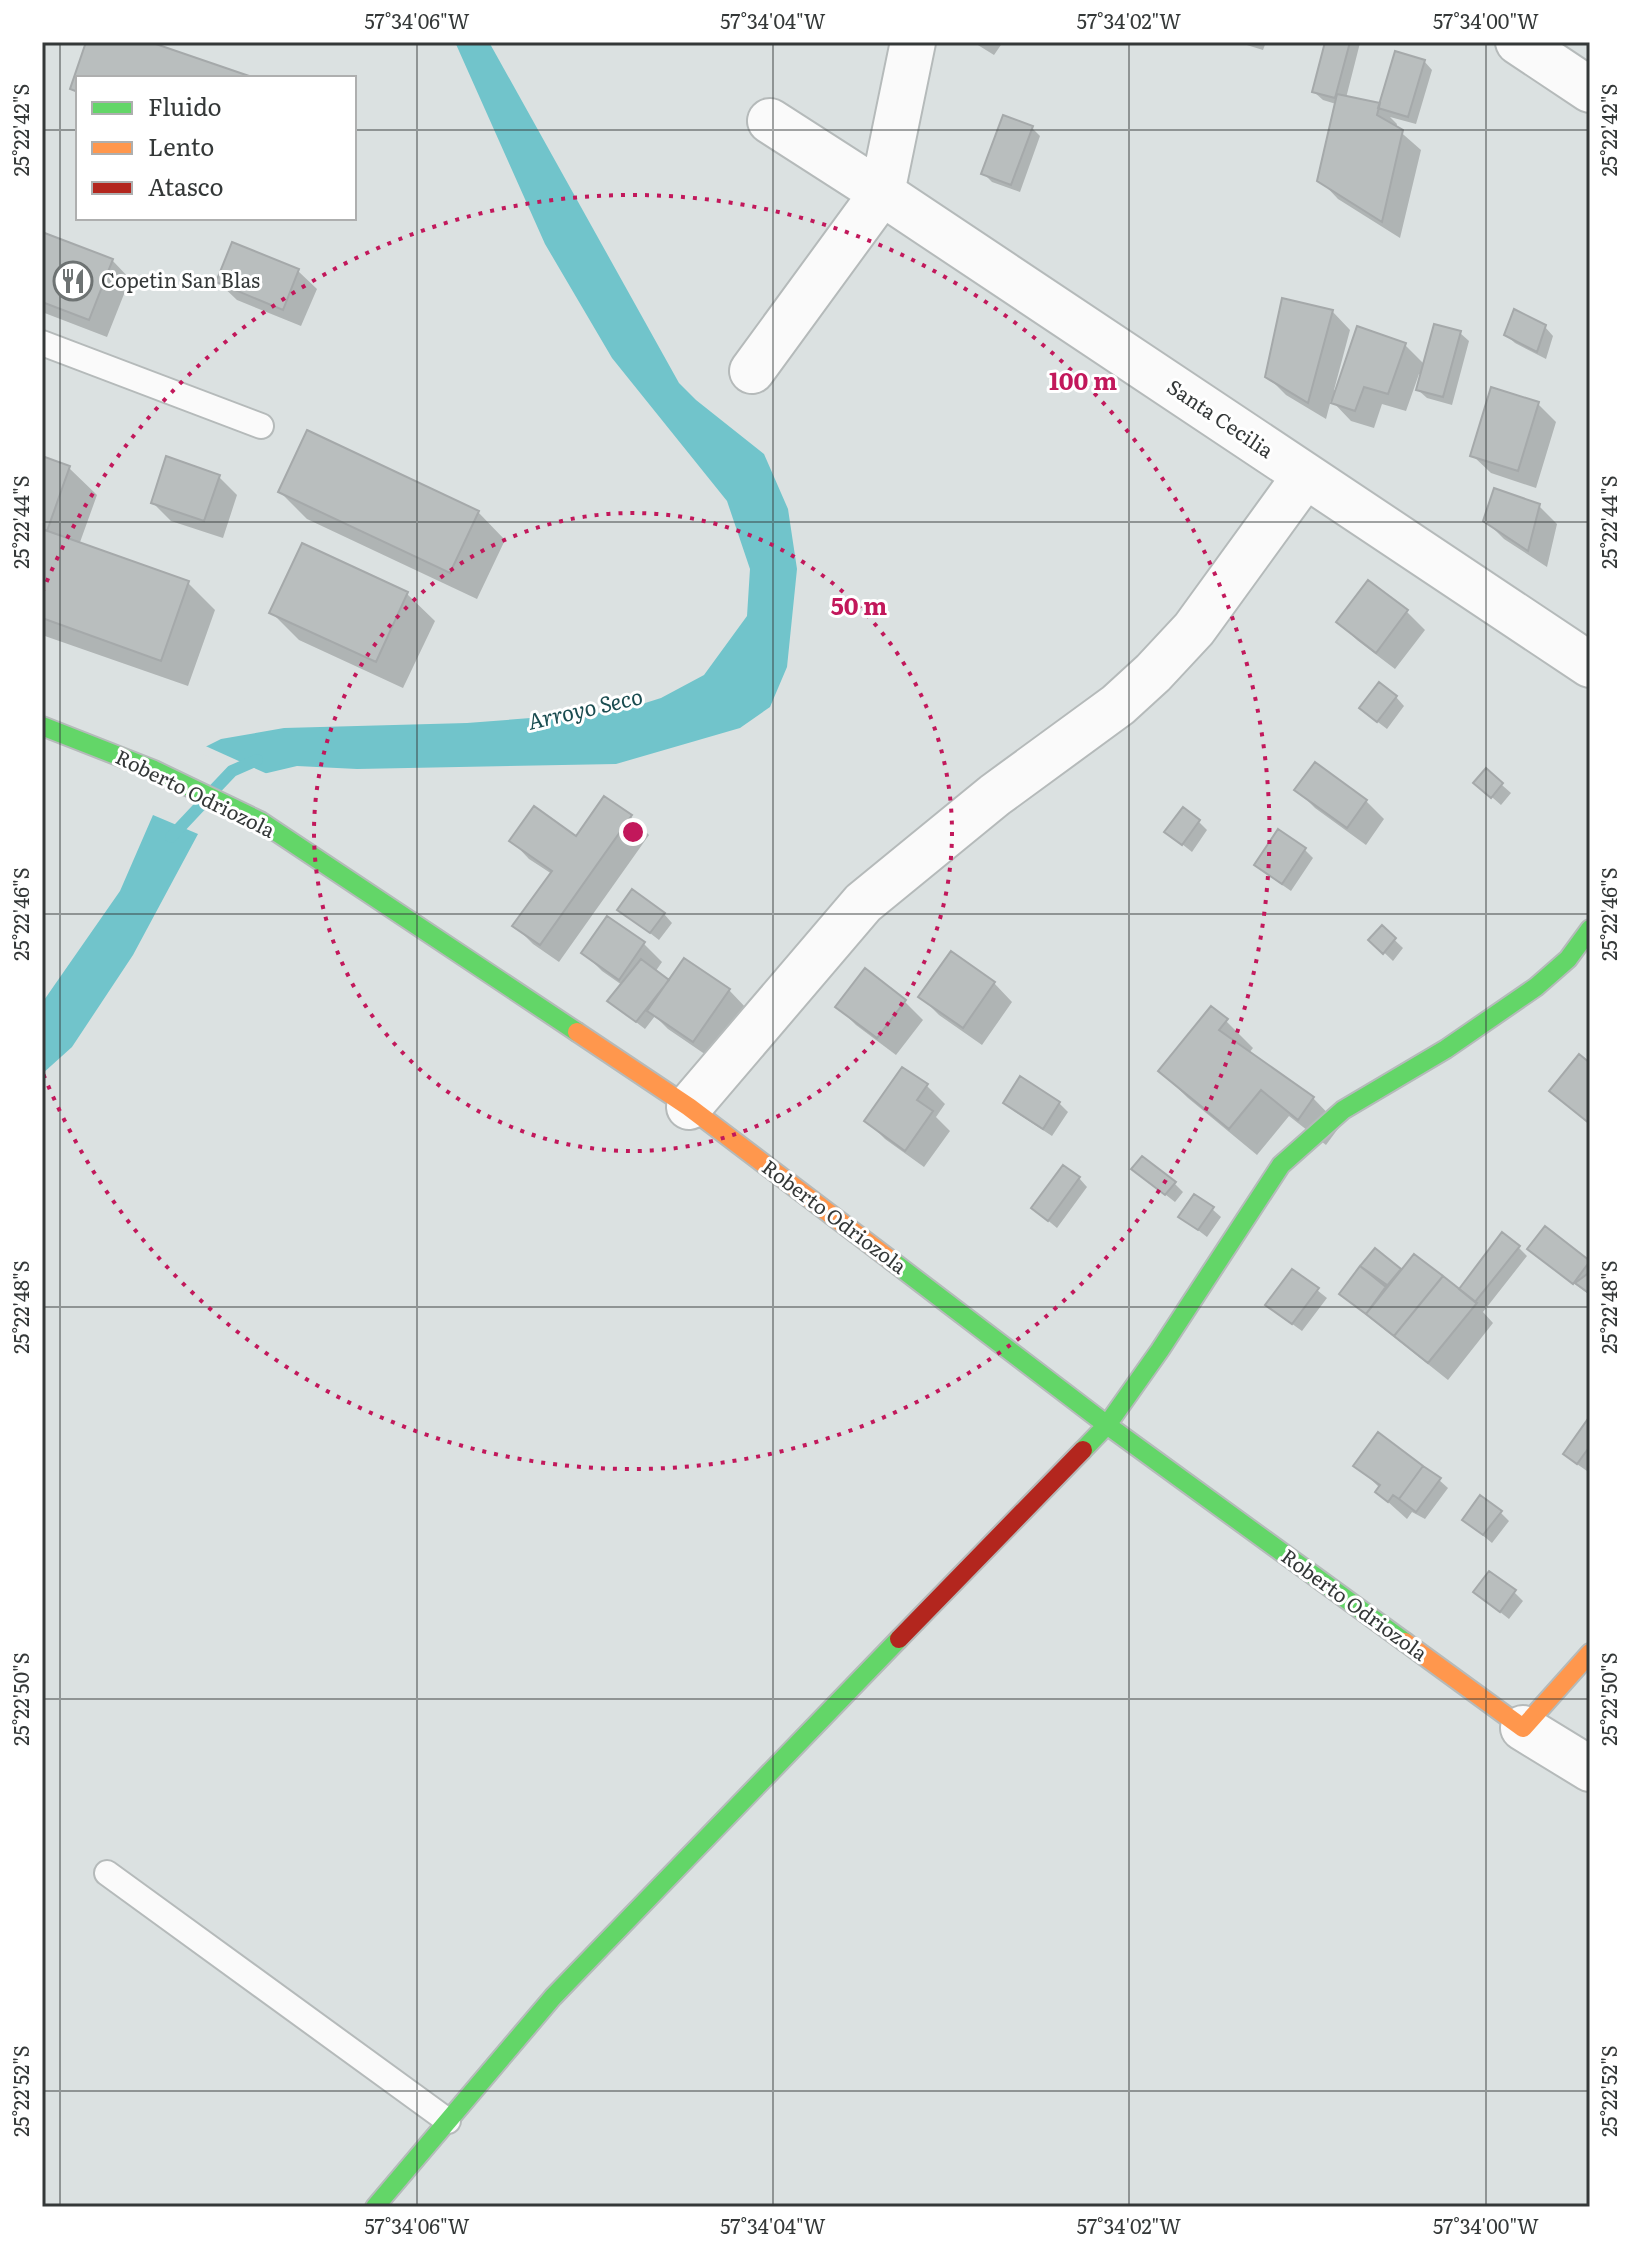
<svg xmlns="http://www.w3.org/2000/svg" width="1632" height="2249" font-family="Literata,serif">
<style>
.water{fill:#71c4cb}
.pier{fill:#dbe1e1}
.shadow{fill:#0003}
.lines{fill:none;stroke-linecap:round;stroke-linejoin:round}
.stream{stroke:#71c4cb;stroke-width:12}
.building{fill:#b9bebe;stroke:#a5a9aa;stroke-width:2}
.lane-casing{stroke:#b5baba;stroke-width:28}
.street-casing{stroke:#b5baba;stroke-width:48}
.fast-casing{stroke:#b5baba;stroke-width:22}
.slow-casing{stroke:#b5baba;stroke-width:22}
.jam-casing{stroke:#b5baba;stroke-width:22}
.lane{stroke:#fafafa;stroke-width:24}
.street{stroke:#fafafa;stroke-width:44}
.fast{stroke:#63d668;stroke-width:18}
.slow{stroke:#ff974d;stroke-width:18}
.jam{stroke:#b3261e;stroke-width:18}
.ticks{fill:none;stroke:#343838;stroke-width:2;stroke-opacity:0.45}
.ring{fill:none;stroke:#c2185b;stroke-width:4;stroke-dasharray:4 8}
.labels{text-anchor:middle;stroke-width:6;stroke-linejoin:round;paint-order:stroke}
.poi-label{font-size:20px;fill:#343838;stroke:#fff;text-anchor:start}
.street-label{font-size:20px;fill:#343838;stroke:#fff}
.water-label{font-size:22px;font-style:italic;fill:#1a4c50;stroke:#fff}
.centre{fill:#c2185b;stroke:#fff;stroke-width:4}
.ring-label{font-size:24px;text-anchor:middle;font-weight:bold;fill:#c2185b;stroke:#fff;stroke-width:6;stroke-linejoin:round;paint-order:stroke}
.neatline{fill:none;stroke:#343838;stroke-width:3}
.ticks-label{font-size:20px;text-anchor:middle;fill:#343838}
</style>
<rect width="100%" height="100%" fill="#dbe1e1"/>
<path class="water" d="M455,42h34l190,341 17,17 68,54 24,55 9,60 -10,98 -17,40 -30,21 -124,36 -259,5 -60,-3 -34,8 -62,-25 20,-10 63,-11 183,-5 153,-12 41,-13 43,-23 43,-59 3,-47 -23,-68 -115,-143 -67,-114z
M153,815l45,19 -65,121 -61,92 -30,27v-71l78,-112z"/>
<path class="pier" d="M201,744l71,32 -10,2 -63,-25 -2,-5z"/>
<path class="shadow" d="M973,42h30l-9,13z
M1237,42h29l-3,8z
M1327,42l33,1 -14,55 33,7 45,-44 8,9 -16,54 -26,-7 7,7 -1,4 25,22 -21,88 -62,-39 -18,-19 16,-76 -13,-4 -9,-8z
M1032,128l8,8 -20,56 -28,-10 -8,-8z
M42,234l70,26 18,19 -23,58 -65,-25z
M233,244l65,27 19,18 -16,37 -64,-26 -19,-18z
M1332,311l18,19 -16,60 3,1 68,-46 20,20 35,-32 9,8 -17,64 -25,-7 -9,-8 4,-15 -3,-1 -13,37 -24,-7 -8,24 -23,-7 -20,-21 -5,19 -40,-24 -19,-19z
M1545,327l8,9 -7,23 -31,-16 -9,-8z
M1538,404l18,18 -20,66 -45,-15 -19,-18z
M42,459l27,9 28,27 -18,50 109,38 27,27 -27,76 -146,-51z
M219,477l18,18 -14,43 -52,-17 -18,-18z
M280,492l198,20 27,28 -28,59 -170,-80z
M1539,506l18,18 -10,43 -43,-28 -19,-19z
M303,545l104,49 28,27 -32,67 -104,-48 -27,-27z
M1407,612l18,18 -30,39 -38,-29 -18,-18z
M1396,697l8,9 -17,23 -17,-13z
M1315,765l51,36 18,18 -18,26 -51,-37 -18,-18z
M1486,771l25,22 -10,12 -16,-14z
M605,799l26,18 18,18 -90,127 -26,-18 -18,-18 37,-52 -23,-15 -18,-19 65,-1z
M1199,822l8,8 -15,22 -25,-20z
M1305,850l8,8 -22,33 -26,-18 -8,-9z
M620,910l44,4 8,9 -13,17z
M608,919l36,25 18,18 -7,10 14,10 60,8 18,19 -35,50 -44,-30 -13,-13 -10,13 -26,-20 3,-24 -20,-14 -18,-18z
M1382,928l21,20 -10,13 -22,-21z
M952,954l42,29 18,19 -30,43 -43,-30 -18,-18z
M865,971l40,31 18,18 -27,35 -40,-30 -18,-18z
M1226,1021l27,27 -4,5 64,45 27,28 -14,19 -37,-29 -32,39 -69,-57 -28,-27z
M1590,1065v60l-38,-34z
M927,1086l18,18 -9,13 14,14 -26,36 -39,-28 -18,-18z
M1006,1102l53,1 9,9 -16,24 -38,-25z
M1143,1177l31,6 9,9 -8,10z
M1079,1178l8,9 -30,41 -24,-20z
M1212,1209l9,8 -14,20 -26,-20z
M1546,1229l44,35v31l-52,-37 -8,-9z
M1518,1247l9,9 -44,56 10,11 -45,57 -98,-78 25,-51 26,21 58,20z
M1293,1271l34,27 -25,33 -25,-18z
M1590,1419v48l-3,4 -13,-9z
M1356,1465l83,15 9,8 -23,31 -13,-7 -5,7 -30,-27 3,-4z
M1500,1512l9,9 -17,22 -28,-23z
M1514,1592l9,9 -14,18 -24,-19z"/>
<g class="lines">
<path class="stream" d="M214,790l18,-19 25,-11
M171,837l31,-33"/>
</g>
<path class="building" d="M86,42h64l105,36h-177v14l-8,-3z
M1325,42h25l-15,56 -23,-6z
M1395,51l30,9 -17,57 -30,-9z
M1337,94l43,9 -3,12 26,15 -21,92 -65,-41z
M1003,115l30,11 -22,59 -30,-11z
M42,232l71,27 -24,61 -47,-18z
M232,242l67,27 -16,41 -67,-28z
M1282,298l51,12 -25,93 -43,-26z
M1514,309l32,16 -9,27 -33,-17z
M1434,324l27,7 -18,66 -27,-7z
M1357,326l49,17 -18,51 -24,-7 -9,24 -24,-8z
M1491,387l48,15 -21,69 -48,-15z
M307,430l172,81 -29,62 -172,-81z
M42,456l28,10 -23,65 -5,-2z
M166,456l54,19 -16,46 -53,-18z
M1494,488l46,16 -12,47 -45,-30z
M42,529l147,52 -28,80 -119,-43z
M302,543l106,49 -32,70 -107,-49z
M1368,580l40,30 -32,43 -40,-31z
M1379,682l18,14 -20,26 -18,-14z
M1315,762l52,38 -20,28 -53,-38z
M1486,768l17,15 -12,15 -18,-15z
M604,796l28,19 -92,130 -28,-19 40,-55 -43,-30 25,-35 42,30z
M1183,807l17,13 -18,25 -18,-13z
M1278,829l28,19 -24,36 -28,-19z
M632,889l33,24 -15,20 -33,-23z
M607,916l38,26 -26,38 -38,-27z
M1382,925l14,13 -13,16 -15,-14z
M951,951l44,31 -32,46 -45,-31z
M684,958l46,31 -37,53 -46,-31z
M641,959l28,21 -33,42 -29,-21z
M865,968l41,32 -29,38 -42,-31z
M1211,1006l17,13 -9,11 95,67 -16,23 -37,-30 -32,39 -71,-58z
M1579,1054l11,9v61l-41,-33z
M902,1067l26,17 -11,16 16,11 -28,40 -41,-30z
M1020,1076l40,26 -17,27 -40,-26z
M1142,1156l34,26 -11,13 -34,-26z
M1063,1165l17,12 -32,44 -17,-13z
M1194,1194l20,13 -16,23 -20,-13z
M1545,1226l45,35 -17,23 -46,-35z
M1502,1232l18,14 -45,56 -16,-13z
M1375,1248l26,21 -15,18 -26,-21z
M1414,1254l29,22 -49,60 -28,-22z
M1360,1266l27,19 -21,29 -27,-20z
M1292,1269l27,19 -27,36 -27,-19z
M1590,1272v22l-15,-11z
M1443,1276l34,27 -49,60 -34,-27z
M1590,1416v30l-13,18 -14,-10z
M1378,1432l45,34 -24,33 -6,-4 -5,7 -13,-10 5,-7 -27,-19z
M1423,1466l18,12 -25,34 -17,-13z
M1480,1495l22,16 -19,24 -21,-15z
M1489,1571l27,19 -16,22 -27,-20z"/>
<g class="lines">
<defs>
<path id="lane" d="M42,343l219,83
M107,1873l341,248"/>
<path id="street" d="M1518,42l72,48
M770,121l112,72 708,472
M752,371l130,-178 31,-151
M689,1107l174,-204 132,-108 123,-90 35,-32 41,-44 111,-153
M1523,1728l67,41"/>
<path id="fast" d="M42,726l112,44 106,51 317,211
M892,1261l215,164 298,217
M1083,1450l24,-25 53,-75 121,-185 62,-55 103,-61 90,-62 32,-28 22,-30
M375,2207l178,-210 346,-358"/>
<path id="slow" d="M577,1032l112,75 203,154
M1405,1642l118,86 67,-75"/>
<path id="jam" d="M899,1639l184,-189"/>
</defs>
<use href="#lane" class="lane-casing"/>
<use href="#street" class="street-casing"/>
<use href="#fast" class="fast-casing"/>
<use href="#slow" class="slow-casing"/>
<use href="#jam" class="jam-casing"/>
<use href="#lane" class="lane"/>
<use href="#street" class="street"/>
<use href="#fast" class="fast"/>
<use href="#slow" class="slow"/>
<use href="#jam" class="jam"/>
</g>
<path class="ticks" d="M60,42v2165M417,42v2165M773,42v2165M1129,42v2165M1486,42v2165M42,130h36M354,130h1236M42,522h1548M42,914h1548M42,1307h1548M42,1699h1548M42,2091h1548"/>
<g class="ring">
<circle cx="633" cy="832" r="319"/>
<path d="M42 593A637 637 0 1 1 42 1071"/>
</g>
<defs>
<symbol id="restaurant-ring" viewBox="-11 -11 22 22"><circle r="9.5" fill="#fff" stroke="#6e7373" stroke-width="1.5"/><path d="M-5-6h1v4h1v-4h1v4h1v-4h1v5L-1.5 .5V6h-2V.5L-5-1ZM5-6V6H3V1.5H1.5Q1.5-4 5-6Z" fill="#6e7373"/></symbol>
</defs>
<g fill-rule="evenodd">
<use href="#restaurant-ring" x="51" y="259" width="44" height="44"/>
</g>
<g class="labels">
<g class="poi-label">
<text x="101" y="288">Copetin San Blas</text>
</g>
<g class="street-label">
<text transform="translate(1220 419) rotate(34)" y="7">Santa Cecilia</text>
<text transform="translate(195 794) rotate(26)" y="7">Roberto Odriozola</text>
<text transform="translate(834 1217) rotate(37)" y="7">Roberto Odriozola</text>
<text transform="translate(1354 1605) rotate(36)" y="7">Roberto Odriozola</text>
</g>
<g class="water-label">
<text transform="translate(585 709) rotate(-13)" y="8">Arroyo Seco</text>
</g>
</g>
<circle cx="633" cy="832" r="12" class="centre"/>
<g class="ring-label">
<text x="1083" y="390">100 m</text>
<text x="859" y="615">50 m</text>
</g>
<rect width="1632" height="2249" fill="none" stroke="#ffffff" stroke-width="88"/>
<rect x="76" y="76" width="280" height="144" fill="#ffffff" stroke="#aeafaf" stroke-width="2"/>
<rect x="92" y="102" width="40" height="12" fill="#63d668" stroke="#aeafaf" stroke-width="2"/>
<text x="148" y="116" font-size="24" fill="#343838">Fluido</text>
<rect x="92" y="142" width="40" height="12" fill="#ff974d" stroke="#aeafaf" stroke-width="2"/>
<text x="148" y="156" font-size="24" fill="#343838">Lento</text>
<rect x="92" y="182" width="40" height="12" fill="#b3261e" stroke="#aeafaf" stroke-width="2"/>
<text x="148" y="196" font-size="24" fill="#343838">Atasco</text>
<rect x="44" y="44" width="1544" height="2161" class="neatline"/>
<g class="ticks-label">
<text x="417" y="29">57°34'06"W</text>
<text x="773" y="29">57°34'04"W</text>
<text x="1129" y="29">57°34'02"W</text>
<text x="1486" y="29">57°34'00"W</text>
<text transform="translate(22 130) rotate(-90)" y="7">25°22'42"S</text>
<text transform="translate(1610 130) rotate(-90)" y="7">25°22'42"S</text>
<text transform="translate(22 522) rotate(-90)" y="7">25°22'44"S</text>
<text transform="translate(1610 522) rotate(-90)" y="7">25°22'44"S</text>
<text transform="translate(22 914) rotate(-90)" y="7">25°22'46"S</text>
<text transform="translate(1610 914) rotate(-90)" y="7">25°22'46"S</text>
<text transform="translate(22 1307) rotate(-90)" y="7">25°22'48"S</text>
<text transform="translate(1610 1307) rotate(-90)" y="7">25°22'48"S</text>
<text transform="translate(22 1699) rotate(-90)" y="7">25°22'50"S</text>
<text transform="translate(1610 1699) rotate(-90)" y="7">25°22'50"S</text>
<text transform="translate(22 2091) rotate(-90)" y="7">25°22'52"S</text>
<text transform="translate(1610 2091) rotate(-90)" y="7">25°22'52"S</text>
<text x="417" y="2234">57°34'06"W</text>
<text x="773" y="2234">57°34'04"W</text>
<text x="1129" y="2234">57°34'02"W</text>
<text x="1486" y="2234">57°34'00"W</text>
</g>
</svg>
